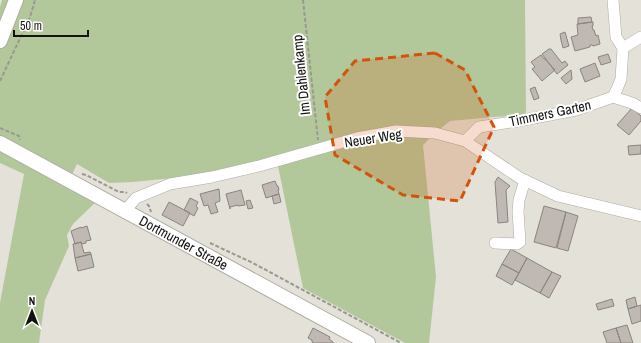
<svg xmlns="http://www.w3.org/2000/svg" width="641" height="343" font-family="'Archivo Narrow',sans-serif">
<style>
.green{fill:#b3c89a}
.building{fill:#c0b8b2;stroke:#8b847f}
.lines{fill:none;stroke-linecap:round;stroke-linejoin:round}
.minor-casing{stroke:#aeaca4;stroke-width:12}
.major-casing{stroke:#aeaca4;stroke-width:16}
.path{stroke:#999891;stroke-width:2;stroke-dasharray:4 2;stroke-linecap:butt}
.minor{stroke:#fff;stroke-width:11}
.major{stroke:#fff;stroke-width:14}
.marked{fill:#d3520c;fill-opacity:0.2;stroke:#d3520c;stroke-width:3;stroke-dasharray:8 5;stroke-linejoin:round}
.labels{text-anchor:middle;stroke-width:4;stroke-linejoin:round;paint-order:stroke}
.street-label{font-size:14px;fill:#131210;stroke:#fff}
</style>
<rect width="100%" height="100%" fill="#e3e1d8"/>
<path class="green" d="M2,0h523l1,115 -33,2 -43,4 -15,12 -12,12 13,132 -7,66h-24l-102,-55 -26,-127 -65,16 -49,2 -30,3 -24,1 -32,-19 -8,17 31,17 -27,26 -6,11 2,11 -24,54 -6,43h-39v-40l24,-129 -24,-11v-156z"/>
<path class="building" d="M591,17l1,5 -14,2v-6z
M593,22v4h-1l1,4h1l2,6 2,-1 2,9 -7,2 -1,-1h-2v2l-15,4 -4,-14 7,-2 -1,-11z
M565,32l4,14 -6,2 -2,-8 -1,-6z
M549,49h2l11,14 3,-2 3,4 -11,9 -15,-20z
M608,54l3,8 -10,3 -3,-8z
M541,55l3,4h1l10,11 -13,11 -10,-12 3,-2 -4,-5z
M595,63l5,13 -15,6 -5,-13z
M571,70l1,9 -6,5 -5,-6z
M535,87l4,11 -5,2 -4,-11z
M632,108l9,8v5l-12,14 -12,-10z
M641,145v9l-12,1 -1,-9z
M498,177l12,9 -4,4 2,32 -10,1 -3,-41z
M275,181l2,5h1l1,4h-1l1,4 -13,4 -4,-13z
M219,189l1,12 -5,2 3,9 -7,2 -3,-9 -4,1 -4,-12z
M241,190l4,15 -7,1v-1l-8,2v2l-4,-15z
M279,194l2,8 -7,2 -2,-8z
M190,198l8,4 -2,4 2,2 -4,8 -10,-6z
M250,200l3,8 -5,1 -2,-8z
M169,202l21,11 -7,13 -21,-11z
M544,206l22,6 -10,36 -22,-6z
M566,212l12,4 -10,35 -11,-3z
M87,226l4,14 -5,1v2l-4,1 -1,-2 -6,2 -4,-13 10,-4v1z
M81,242l3,11 6,-1 1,2 -16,4 -2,-14z
M511,249l16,9 -8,15 -17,-9z
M91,254l3,13 -16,4 -3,-13z
M527,258l25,14 -12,21 -25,-13z
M502,264l17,9 -7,12 -16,-9z
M552,272l9,4 -12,22 -9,-5z
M635,297l2,9 -9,3 -2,-9z
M612,299l2,7 -16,4 -2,-6z
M641,305v16l-9,3 -4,-15z
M627,325l6,18h-12l-5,-15z
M313,328l17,9 -1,2 4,3v1h-19l-2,-1v-2l-4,-2z
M616,328l5,15h-14l-4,-11z"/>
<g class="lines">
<defs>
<path id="minor" d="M613,0l3,37 7,11 18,-11
M613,97l19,6 9,5
M465,141l14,-14 39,-6 58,-11 37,-13 4,-8 4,-10 2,-31
M125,211l11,-13 34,-14 42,-7 47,-11 98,-28 39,-7 39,2 30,8 55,37 38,18 83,20
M495,243l22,1 3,-2 -2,-31 1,-11 6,-20"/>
<g id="major">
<path d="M0,41l16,-41"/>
<path id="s1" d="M0,143l368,200"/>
</g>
</defs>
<use href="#minor" class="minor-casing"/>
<use href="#major" class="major-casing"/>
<path class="path" d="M303,0l15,140
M0,81l30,-64 5,-17
M0,128l19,8 1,4
M82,174l4,1 33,17h6l2,1
M147,204l2,2 2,6
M210,243l43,20 148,80"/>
<use href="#minor" class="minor"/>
<use href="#major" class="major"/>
</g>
<path class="marked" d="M435,53l30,17 29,57 -34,74 -57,-6 -68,-40 -10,-58 30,-36z"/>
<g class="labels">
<g class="street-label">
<text transform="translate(301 75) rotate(-96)" y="5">Im Dahlenkamp</text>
<text transform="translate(550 113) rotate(-12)" y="5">Timmers Garten</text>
<text transform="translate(373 138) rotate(-9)" y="5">Neuer Weg</text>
<text dy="5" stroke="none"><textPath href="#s1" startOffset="209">Dortmunder Straße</textPath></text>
</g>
</g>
<g transform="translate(32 311)" stroke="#ffffff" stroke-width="3" paint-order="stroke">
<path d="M0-3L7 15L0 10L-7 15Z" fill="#131210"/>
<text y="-6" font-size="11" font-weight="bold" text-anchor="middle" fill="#131210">N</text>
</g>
<path d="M14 30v6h74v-6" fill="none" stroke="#131210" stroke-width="2"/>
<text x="20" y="30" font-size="12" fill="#131210" stroke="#ffffff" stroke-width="3" paint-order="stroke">50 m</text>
</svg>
